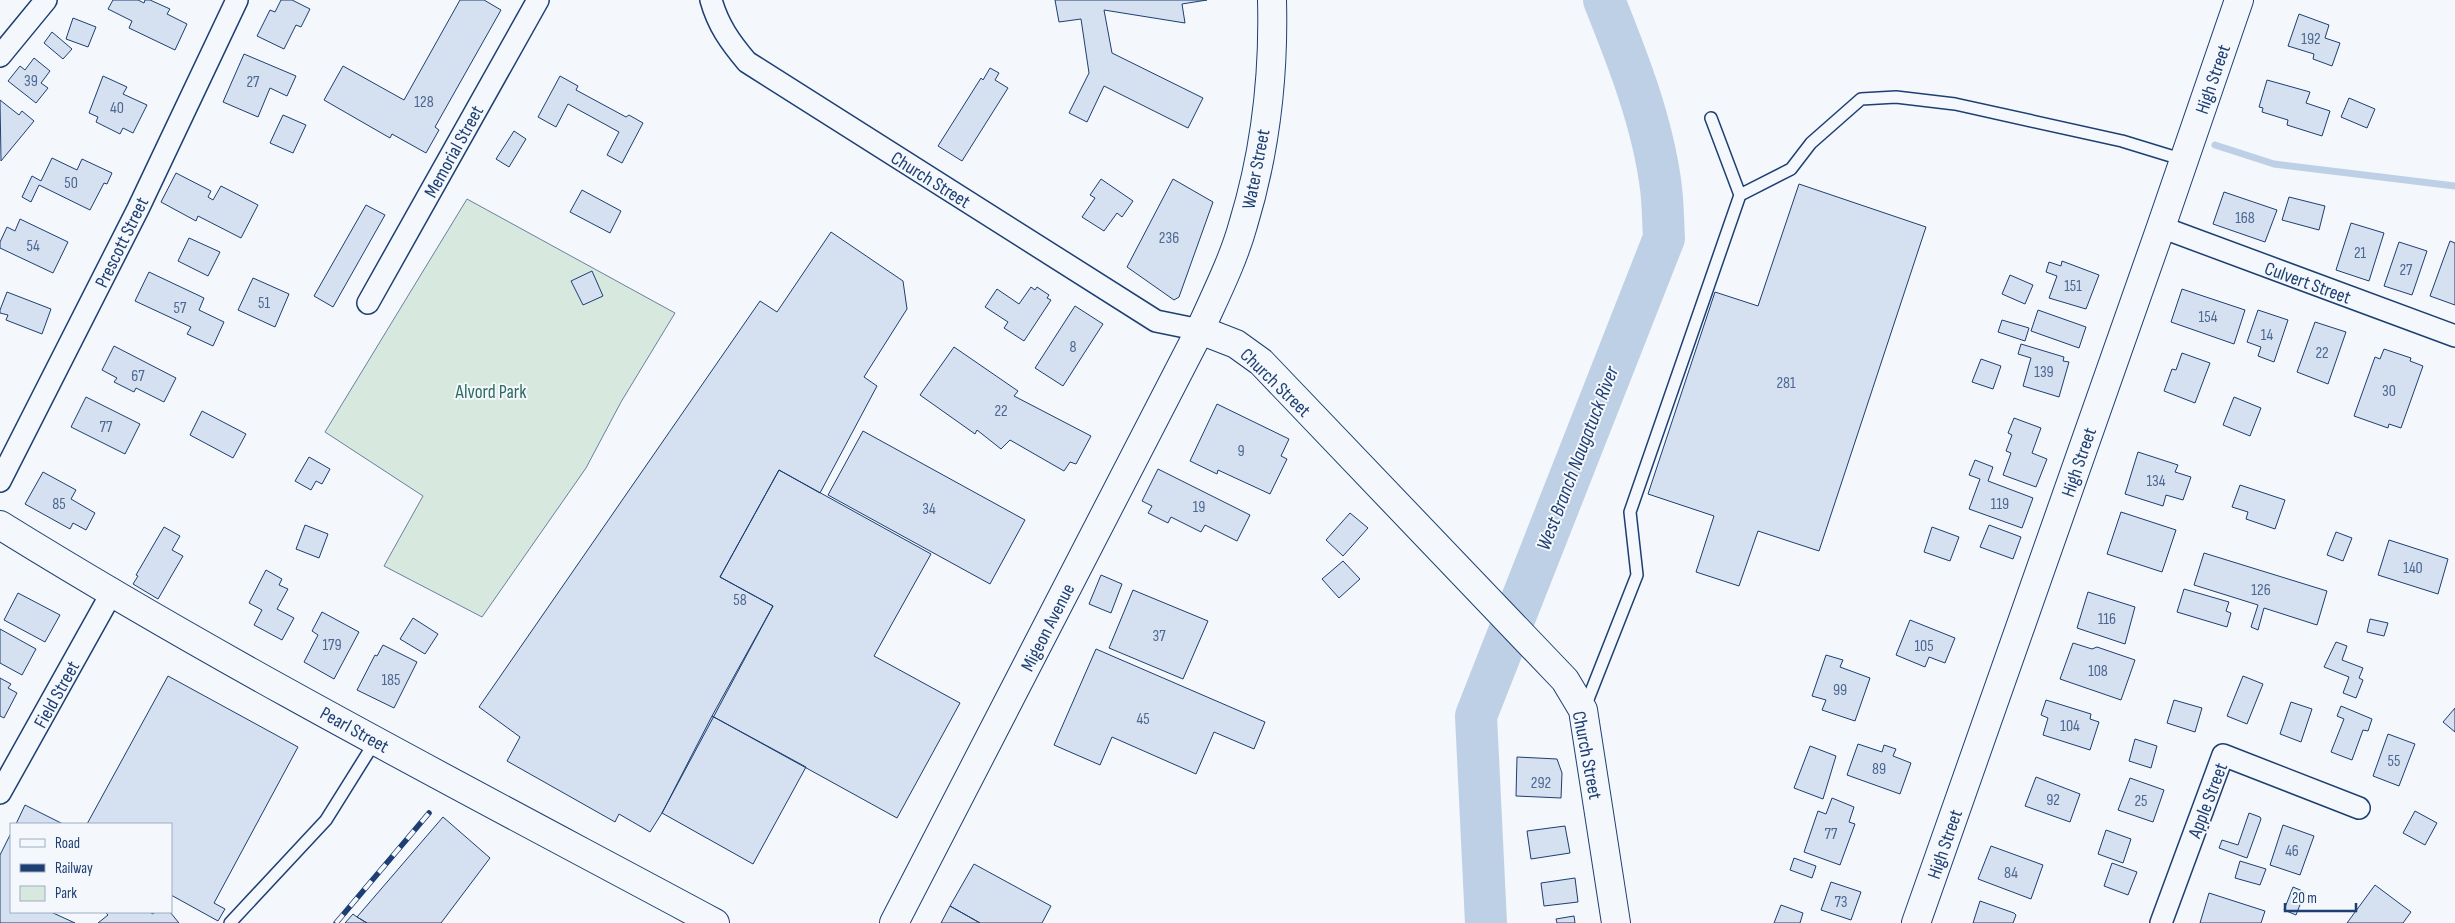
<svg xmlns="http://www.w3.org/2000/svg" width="2455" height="923" font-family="'Sofia Sans Condensed',sans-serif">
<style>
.green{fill:#d7e8df;stroke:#687fa3}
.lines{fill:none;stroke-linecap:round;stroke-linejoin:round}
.stream{stroke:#bed0e5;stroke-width:7}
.river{stroke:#bed0e5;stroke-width:42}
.building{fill:#d5e0f0;stroke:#1d3f73}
.lane-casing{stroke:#1d3f73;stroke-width:14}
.street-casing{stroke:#1d3f73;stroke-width:24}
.secondary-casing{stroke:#1d3f73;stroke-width:30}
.lane{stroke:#f4f7fb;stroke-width:11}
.street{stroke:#f4f7fb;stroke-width:21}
.secondary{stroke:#f4f7fb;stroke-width:28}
.rail-casing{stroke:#1d3f73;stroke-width:5.5}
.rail{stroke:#f4f7fb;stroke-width:4;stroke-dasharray:11;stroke-linecap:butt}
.labels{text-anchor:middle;stroke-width:4;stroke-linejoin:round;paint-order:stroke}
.number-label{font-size:16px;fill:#4b6792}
.street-label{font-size:19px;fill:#1d3f73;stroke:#f4f7fb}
.park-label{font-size:19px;fill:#2c6c60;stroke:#f4f7fb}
.water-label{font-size:20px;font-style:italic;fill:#1d3f73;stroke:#f4f7fb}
</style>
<rect width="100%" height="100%" fill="#f4f7fb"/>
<path class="green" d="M467,199l208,114 -54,89 -35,66 -104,149 -98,-51 39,-70 -98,-64z"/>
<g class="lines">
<path class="stream" d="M2215,145l59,19 181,22"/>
<path class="river" d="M1486,923l-10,-207 188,-478c-1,-17 -1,-34 -3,-50 -8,-65 -33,-128 -57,-188"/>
</g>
<path class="building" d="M113,0h25l6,3 1,-3h5l20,9 -3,5 20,10 -12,26 -46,-22 3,-7 -24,-12z
M281,0h11l18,9 -9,18 -5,-2 -12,24 -27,-13 13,-26 5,2z
M460,0h24l17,10 -66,117 4,3 -13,23 -34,-19 -2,4 -66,-38 19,-34 61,34z
M1055,0h152l-25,4 3,19 -81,-13 8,43 91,45 -15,30 -84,-42 -17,36 -18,-9 20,-40 -8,-54 -22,3z
M2299,14l30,11 -4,13 15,5 -8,23 -19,-7 1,-5 -26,-8z
M73,18l23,9 -8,20 -22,-8z
M52,32l20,17 -9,10 -19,-16z
M244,54l52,22 -9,20 -17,-8 -12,29 -35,-15z
M34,58l16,13 -9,12 7,5 -12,15 -28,-22 12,-15 5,4z
M990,68l9,5 -4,7 13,8 -46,73 -24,-15 43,-68 2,2z
M103,76l24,11 -4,7 24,11 -14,28 -10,-5 -3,6 -24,-12 2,-5 -9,-4z
M560,76l18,10 -2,4 50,27 3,-2 14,8 -21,40 -15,-8 12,-23 -51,-28 -12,23 -18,-10z
M2267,80l43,12 -4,11 24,8 -8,25 -35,-11 1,-5 -26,-8 1,-4 -4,-1z
M2349,98l26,11 -8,19 -26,-11z
M0,100l19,15 3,-4 12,10 -33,40z
M283,115l23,10 -13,28 -23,-10z
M514,131l12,8 -17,28 -13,-8z
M52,158l25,12 5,-11 30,14 -5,11 -3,-1 -14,27 -51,-25 -8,17 -9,-5 10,-21 9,5z
M176,173l35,18 -3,6 5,3 8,-14 37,19 -17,33 -43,-22 -2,5 -35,-19z
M1101,179l32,22 -11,16 -5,-4 -13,18 -22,-14 13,-19 -5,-3z
M1173,179l40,23 -34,95 -5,3 -47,-33z
M1799,184l127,43 -107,324 -61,-20 -19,55 -43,-14 18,-56 -66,-22 67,-202 43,14z
M582,190l39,21 -11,22 -40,-21z
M2224,192l53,18 -12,32 -52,-18z
M2289,197l36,9 -6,24 -37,-10z
M366,205l19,10 -52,92 -19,-11z
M20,219l48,23 -15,31 -53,-25v-6l7,-15 8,4z
M2351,223l33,10 -15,48 -33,-11z
M831,232l72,49 4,28 -43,68 13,9 -57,107 -41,-23 -59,107 53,29 -111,207 -12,19 -31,-18 -4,8 -108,-61 13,-24 -41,-30 281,-406 17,11z
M189,238l31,14 -12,24 -30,-15z
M2450,241l5,2v62l-25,-9z
M2399,242l28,9 -15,44 -28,-9z
M2062,261l37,14 -13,34 -37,-11 8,-22 -11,-4 3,-10 12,4z
M592,271l11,25 -20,9 -12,-24z
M149,272l55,26 -5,12 25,12 -11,24 -26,-12 4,-7 -56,-26z
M2010,275l23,10 -8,19 -23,-10z
M253,278l36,16 -14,33 -37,-17z
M1031,287l4,3 2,-3 12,8 -2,3 4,2 -27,41 -20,-13 4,-6 -23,-15 12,-18 22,15z
M2182,289l63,21 -11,34 -63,-22z
M7,292l44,17 -9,25 -36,-14 2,-5 -8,-2v-3z
M1075,306l28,18 -40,62 -28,-18z
M2038,310l48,17 -7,21 -48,-17z
M2258,310l30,10 -14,42 -16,-6 3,-9 -14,-5z
M2002,320l27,8 -4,13 -27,-9z
M2315,322l31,10 -18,52 -31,-12z
M2021,344l43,13 -1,4 6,1 -10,35 -36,-11 8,-28 -13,-4z
M114,346l62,32 -12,24 -28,-14 -2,4 -20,-10 3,-4 -15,-8z
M954,347l64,44 -4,5 77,40 -15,28 -6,-2 -6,9 -54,-31 -9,9 -24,-19 -2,4 -55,-39z
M2384,349l27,9 -1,3 13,5 -22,62 -12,-4 -1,4 -34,-12 21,-59 5,2z
M2182,353l28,10 -15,40 -31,-12 8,-22 4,1z
M1981,359l20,7 -8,23 -21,-7z
M86,397l54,27 -15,30 -54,-27z
M2234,397l27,11 -11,28 -27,-11z
M1217,404l72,35 -8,17 6,3 -17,35 -52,-24 -1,4 -27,-13z
M202,411l44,23 -13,24 -43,-23z
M2014,418l27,10 -9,25 15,6 -11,28 -33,-12 8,-22 -5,-2 6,-16 -4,-2z
M863,431l162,89 -35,64 -162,-89z
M2138,452l40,13 -3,7 16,5 -8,23 -17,-5 -3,11 -38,-12z
M309,457l21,12 -8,15 -6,-3 -5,9 -16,-9z
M1975,460l18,7 -5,14 45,17 -11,30 -53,-19 11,-30 -11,-4z
M1158,469l92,46 -13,26 -32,-16 -4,7 -30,-15 -3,6 -20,-10 4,-7 -10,-5z
M779,470l152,84 -57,102 86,47 -63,115 -185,-102 61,-110 -53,-29z
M43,472l33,18 -5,9 24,14 -9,17 -13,-7 -3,6 -45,-25z
M2240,485l45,15 -10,29 -29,-10 2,-7 -16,-5z
M2121,512l55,18 -14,42 -55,-18z
M1350,513l18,15 -25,28 -17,-16z
M305,525l23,9 -9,24 -23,-9z
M1989,525l32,12 -8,22 -33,-12z
M164,527l16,9 -8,14 11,6 -25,43 -25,-15 5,-8 -2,-1z
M1932,527l27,10 -9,24 -26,-9z
M2336,532l16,6 -9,23 -16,-6z
M2389,540l59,19 -10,35 -60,-19z
M2204,553l123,38 -10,34 -53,-17 -6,22 -7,-3 7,-22 -64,-20z
M1343,561l17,18 -21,19 -17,-19z
M266,570l16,9 -3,6 9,4 -11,20 17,9 -12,22 -28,-15 8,-15 -13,-7z
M1101,575l21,9 -11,29 -22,-9z
M2184,589l45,13 -3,9 5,2 -4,14 -50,-15z
M1133,590l75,31 -25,58 -74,-31z
M2088,592l47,15 -10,37 -48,-16z
M18,593l42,22 -15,27 -41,-22z
M322,612l37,20 -25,47 -30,-17 14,-27 -6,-4z
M413,618l25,16 -13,20 -25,-15z
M2370,619l18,4 -4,13 -17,-4z
M1910,620l45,18 -10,25 -16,-6 -4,10 -29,-12z
M0,629l36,20 -14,26 -22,-12z
M2336,642l11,4 -5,14 21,8 -4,10 4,2 -7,18 -13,-5 6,-16 -25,-10z
M2073,643l19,6 5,-2 38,13 -14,40 -61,-21z
M383,645l34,17 -23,46 -37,-18 18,-35 2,1z
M1096,649l169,73 -11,27 -40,-17 -18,42 -84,-37 -12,28 -46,-20z
M1826,655l17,5 -3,7 30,11 -15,43 -33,-11 4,-10 -14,-4z
M168,676l130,71 -84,156 11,6 -7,12 -47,-26v-71h-84z
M2243,676l20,8 -16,40 -20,-8z
M0,678l11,6 -3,4 9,5 -13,25 -4,-2z
M2046,700l45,14 -1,5 9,3 -9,28 -47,-15 5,-17 -7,-3z
M2174,700l28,8 -7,24 -28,-9z
M2291,702l21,7 -11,33 -21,-8z
M2341,706l31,13 -4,12 -5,-1 -11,30 -21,-8 13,-33 -7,-3z
M2455,708v24l-12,-10z
M712,716l94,51 -53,97 -91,-51z
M2388,734l27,10 -16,42 -26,-10z
M2135,739l22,7 -6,22 -22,-7z
M1858,744l24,8 2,-7 12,4 -3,7 18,7 -11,31 -53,-19z
M1810,746l26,10 -13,43 -29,-11z
M1517,757l40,2 5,14 -1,25 -45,-2z
M2036,777l44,17 -10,28 -45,-16z
M2130,778l34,12 -11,32 -35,-12z
M1832,798l22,9 -5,15 6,2 -15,41 -36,-13 14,-41 8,3z
M25,805l38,19h-47z
M2415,811l22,12 -12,22 -22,-12z
M2249,813l11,4 1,2 -14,39 -28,-10 3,-8 16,5z
M443,817l47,41 -49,65h-74l-10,-6z
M2283,825l31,11 -14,39 -30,-10z
M1565,826l5,27 -39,6 -4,-28z
M2106,830l25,9 -8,24 -25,-9z
M11,833v79h40l24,11h-75v-68z
M1991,846l52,19 -12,34 -53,-20z
M1794,858l22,8 -4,12 -22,-8z
M2240,861l26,8 -6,16 -25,-7z
M2112,863l25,9 -9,23 -24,-9z
M974,864l77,42 -9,17h-62l-30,-17z
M1575,878l3,24 -34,4 -3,-23z
M1831,882l30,10 -10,28 -30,-10z
M2375,885l36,27 -8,11h-56z
M2293,887l12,5 -9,23 -12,-5z
M2209,893l56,18 -4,12h-61z
M1980,901l34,12 2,2 -3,8h-40z
M1781,905l22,8 -3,10h-26z
M950,906l30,17h-39z
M105,912h46l1,2 4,-2h14l9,11h-81l10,-8z
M353,914l4,3 10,6h-22z
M1574,916l1,7h-18l-1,-4z"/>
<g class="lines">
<defs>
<path id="lane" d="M1740,195l51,-26 20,-26 50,-44 35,-2 59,7 167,37 62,19
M1585,707l52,-132 -7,-63 110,-317 -29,-77
M230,923l96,-103 50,-80"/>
<path id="street" d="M711,0c7,25 19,42 36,62l409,259 44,9
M0,56l46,-56
M2161,227l294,109
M368,303l170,-303
M0,481l138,-272 99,-209
M0,793l111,-199
M2161,923l62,-168 136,53"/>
<path id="secondary" d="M1200,330l36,14 25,18 304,318 18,30 33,213
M0,525c232,144 475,269 715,398
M894,923l306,-593c15,-34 33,-69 43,-105 22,-72 31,-150 29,-225
M1916,923l245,-696 78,-227"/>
</defs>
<use href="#lane" class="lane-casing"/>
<use href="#street" class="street-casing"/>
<use href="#secondary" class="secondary-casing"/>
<use href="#lane" class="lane"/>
<use href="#street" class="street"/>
<use href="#secondary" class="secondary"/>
<defs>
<path id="rail" d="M336,923l93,-110"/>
</defs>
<use href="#rail" class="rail-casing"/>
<use href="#rail" class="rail"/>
</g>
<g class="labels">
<g class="number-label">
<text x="2311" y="44">192</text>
<text x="31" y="86">39</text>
<text x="253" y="87">27</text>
<text x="424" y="107">128</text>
<text x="117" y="113">40</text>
<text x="71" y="188">50</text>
<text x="2245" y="223">168</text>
<text x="1169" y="243">236</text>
<text x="33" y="251">54</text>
<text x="2360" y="258">21</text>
<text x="2406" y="275">27</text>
<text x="2073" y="291">151</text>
<text x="264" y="308">51</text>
<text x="180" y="313">57</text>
<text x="2208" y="322">154</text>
<text x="2267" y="340">14</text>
<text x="1073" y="352">8</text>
<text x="2322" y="358">22</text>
<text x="2044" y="377">139</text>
<text x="138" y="381">67</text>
<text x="1786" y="388">281</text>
<text x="2389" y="396">30</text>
<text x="1001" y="416">22</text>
<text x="106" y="432">77</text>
<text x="1241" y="456">9</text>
<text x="2156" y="486">134</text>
<text x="59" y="509">85</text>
<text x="2000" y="509">119</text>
<text x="1199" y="512">19</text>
<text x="929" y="514">34</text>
<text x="2413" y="573">140</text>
<text x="2261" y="595">126</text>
<text x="740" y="605">58</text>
<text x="2107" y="624">116</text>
<text x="1159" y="641">37</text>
<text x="332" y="650">179</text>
<text x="1924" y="651">105</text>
<text x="2098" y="676">108</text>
<text x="391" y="685">185</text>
<text x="1840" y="695">99</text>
<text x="1143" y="724">45</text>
<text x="2070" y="731">104</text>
<text x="2394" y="766">55</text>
<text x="1879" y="774">89</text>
<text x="1541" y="788">292</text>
<text x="2053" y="805">92</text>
<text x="2141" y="806">25</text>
<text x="1831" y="839">77</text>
<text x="2292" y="856">46</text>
<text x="2011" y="878">84</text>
<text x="1841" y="907">73</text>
</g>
<g class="street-label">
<text transform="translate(2212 79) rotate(-71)" y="7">High Street</text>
<text transform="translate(453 151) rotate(-61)" y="7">Memorial Street</text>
<text transform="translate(1255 169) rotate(-79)" y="7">Water Street</text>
<text transform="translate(931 179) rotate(32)" y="7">Church Street</text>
<text transform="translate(121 242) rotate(-64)" y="7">Prescott Street</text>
<text transform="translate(2308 282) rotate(20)" y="7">Culvert Street</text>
<text transform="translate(1276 382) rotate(44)" y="7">Church Street</text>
<text transform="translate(2078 462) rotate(-71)" y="7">High Street</text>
<text transform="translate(1047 627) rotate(-63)" y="7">Migeon Avenue</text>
<text transform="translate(56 694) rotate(-61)" y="7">Field Street</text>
<text transform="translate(355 729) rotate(29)" y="7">Pearl Street</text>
<text transform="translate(1588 755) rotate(79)" y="7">Church Street</text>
<text transform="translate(2207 800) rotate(-69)" y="7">Apple Street</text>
<text transform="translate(1944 844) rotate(-71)" y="7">High Street</text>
</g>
<g class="park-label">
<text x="491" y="398">Alvord Park</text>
</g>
<g class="water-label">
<text transform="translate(1577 458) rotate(-69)" y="7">West Branch Naugatuck River</text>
</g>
</g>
<rect x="10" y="823" width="162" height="90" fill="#f4f7fb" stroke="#9eadc5"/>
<rect x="20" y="839" width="25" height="8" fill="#f4f7fb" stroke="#9eadc5"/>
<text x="55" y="848" font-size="15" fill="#1d3f73">Road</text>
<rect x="20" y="864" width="25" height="8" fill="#1d3f73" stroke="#9eadc5"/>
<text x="55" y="873" font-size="15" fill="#1d3f73">Railway</text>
<rect x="20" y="886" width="25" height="15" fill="#d7e8df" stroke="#9eadc5"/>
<text x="55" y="898" font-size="15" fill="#1d3f73">Park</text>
<path d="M2285 903v8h71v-8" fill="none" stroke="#1d3f73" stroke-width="2.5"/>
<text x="2292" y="903" font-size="15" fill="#1d3f73" stroke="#f4f7fb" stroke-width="4" paint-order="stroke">20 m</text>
</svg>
